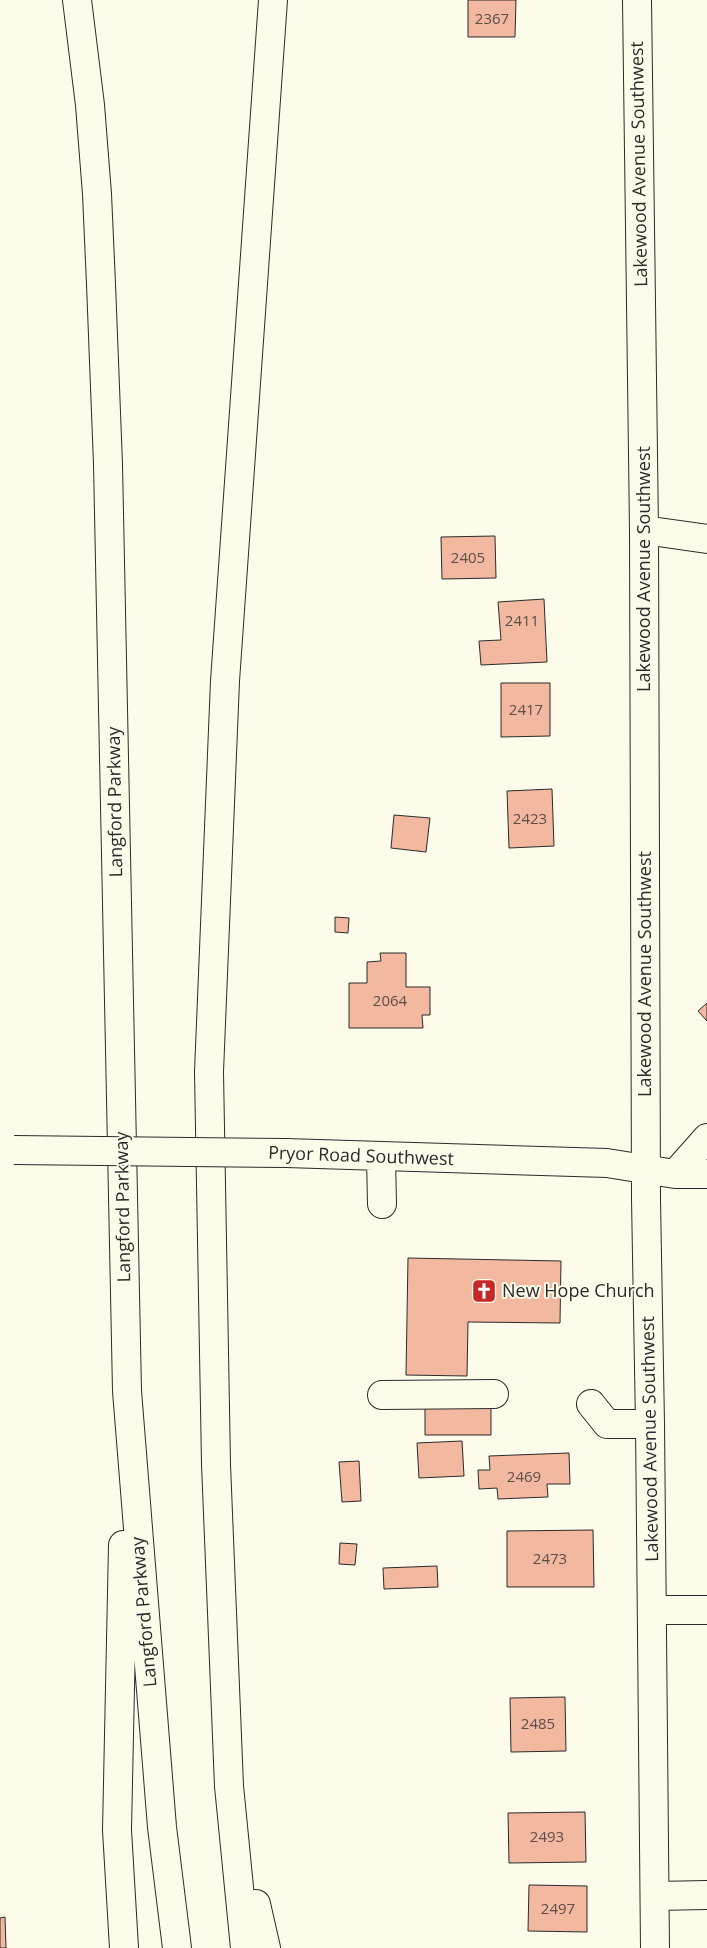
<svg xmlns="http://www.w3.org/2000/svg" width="707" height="1948" font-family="'Open Sans',sans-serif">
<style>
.building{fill:#f2b8a0;stroke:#2b2b2b}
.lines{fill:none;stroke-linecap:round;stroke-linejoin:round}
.minor-casing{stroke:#2b2b2b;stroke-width:30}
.highway-casing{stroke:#2b2b2b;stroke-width:30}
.minor{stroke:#fdfbea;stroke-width:28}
.highway{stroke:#fdfbea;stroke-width:28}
.minor-bridge-casing{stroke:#2b2b2b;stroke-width:30;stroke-linecap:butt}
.minor-bridge{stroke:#fdfbea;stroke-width:28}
.labels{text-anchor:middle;stroke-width:4;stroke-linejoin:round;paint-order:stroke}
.number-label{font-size:15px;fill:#5d4e48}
.street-label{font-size:18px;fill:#2b2b2b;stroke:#fdfbea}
.poi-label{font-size:18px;fill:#2b2b2b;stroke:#fdfbea;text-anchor:start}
</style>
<rect width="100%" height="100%" fill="#fdfbea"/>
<path class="building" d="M468,0h48l-1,37h-47z
M495,536l1,42 -54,1 -1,-42z
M544,599l3,63 -66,3 -2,-24 22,-1 -3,-38z
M501,683h49v53l-49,1z
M552,789l2,57 -45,2 -2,-57z
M394,815l36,3 -4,34 -35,-4z
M335,917l14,1 -1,15 -13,-1z
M380,953h26v34h24v28h-8l1,13h-74v-45h18v-21l14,-1z
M707,1003v18l-9,-10z
M408,1258l153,3 -1,62 -92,-1 -1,54 -61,-1z
M425,1406h66v29h-66z
M462,1441l2,35 -45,2 -2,-35z
M569,1453l1,31h-23l1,13 -50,2 -1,-11 -18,1 -1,-19h12l-1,-14z
M359,1461l2,40 -19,1 -3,-40z
M593,1530l1,57h-87v-56z
M340,1543l17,1 -2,21 -16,-1z
M437,1566l1,21 -54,2 -1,-21z
M565,1697l1,54 -55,1 -1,-54z
M585,1812l1,50 -77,1 -1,-50z
M529,1885l58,1v46l-59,-1z
M5,1917l1,31h-6v-30z"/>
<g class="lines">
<defs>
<path id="minor" d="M637,0l7,530 2,669 4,225 5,524
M644,530l63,9
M286,1153l321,10 68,11h32
M381,1157l1,47
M675,1174l32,-36
M382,1395l112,-1
M591,1404l16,20h43
M652,1610h55
M655,1896l52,-1"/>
<path id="highway" d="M77,0l13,105 7,89 4,90 7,180 19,927 35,436 15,121
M123,1545l-6,285 7,118
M256,1904l10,44
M245,1948l-16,-162 -13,-322 -7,-392 16,-391 48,-681"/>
</defs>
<use href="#minor" class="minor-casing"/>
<use href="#highway" class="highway-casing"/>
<use href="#minor" class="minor"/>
<use href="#highway" class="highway"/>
<defs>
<path id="minor-bridge" d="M14,1150l272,3"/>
</defs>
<use href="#minor-bridge" class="minor-bridge-casing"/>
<use href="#minor-bridge" class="minor-bridge"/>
</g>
<defs>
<symbol id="church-square" viewBox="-11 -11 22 22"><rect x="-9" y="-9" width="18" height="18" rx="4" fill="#c62828" stroke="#fdfbea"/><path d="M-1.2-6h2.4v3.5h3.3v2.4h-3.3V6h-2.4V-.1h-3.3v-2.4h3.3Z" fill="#fff"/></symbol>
</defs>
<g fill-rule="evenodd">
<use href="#church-square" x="470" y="1277" width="28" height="28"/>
</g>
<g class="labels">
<g class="number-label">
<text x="492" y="24">2367</text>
<text x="468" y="563">2405</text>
<text x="522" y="626">2411</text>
<text x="526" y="715">2417</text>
<text x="530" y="824">2423</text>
<text x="390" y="1006">2064</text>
<text x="524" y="1482">2469</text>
<text x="550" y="1564">2473</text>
<text x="538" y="1729">2485</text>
<text x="547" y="1842">2493</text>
<text x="558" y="1914">2497</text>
</g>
<g class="street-label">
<text transform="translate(639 164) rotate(-91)" y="6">Lakewood Avenue Southwest</text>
<text transform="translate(644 569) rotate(-90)" y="6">Lakewood Avenue Southwest</text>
<text transform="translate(115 802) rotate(-91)" y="6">Langford Parkway</text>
<text transform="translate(645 974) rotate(-90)" y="6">Lakewood Avenue Southwest</text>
<text transform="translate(361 1156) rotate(2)" y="6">Pryor Road Southwest</text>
<text transform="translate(123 1207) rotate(-91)" y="6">Langford Parkway</text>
<text transform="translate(650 1439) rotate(-91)" y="6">Lakewood Avenue Southwest</text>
<text transform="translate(144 1612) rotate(-95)" y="6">Langford Parkway</text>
</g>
<g class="poi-label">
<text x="502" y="1297">New Hope Church</text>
</g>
</g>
</svg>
